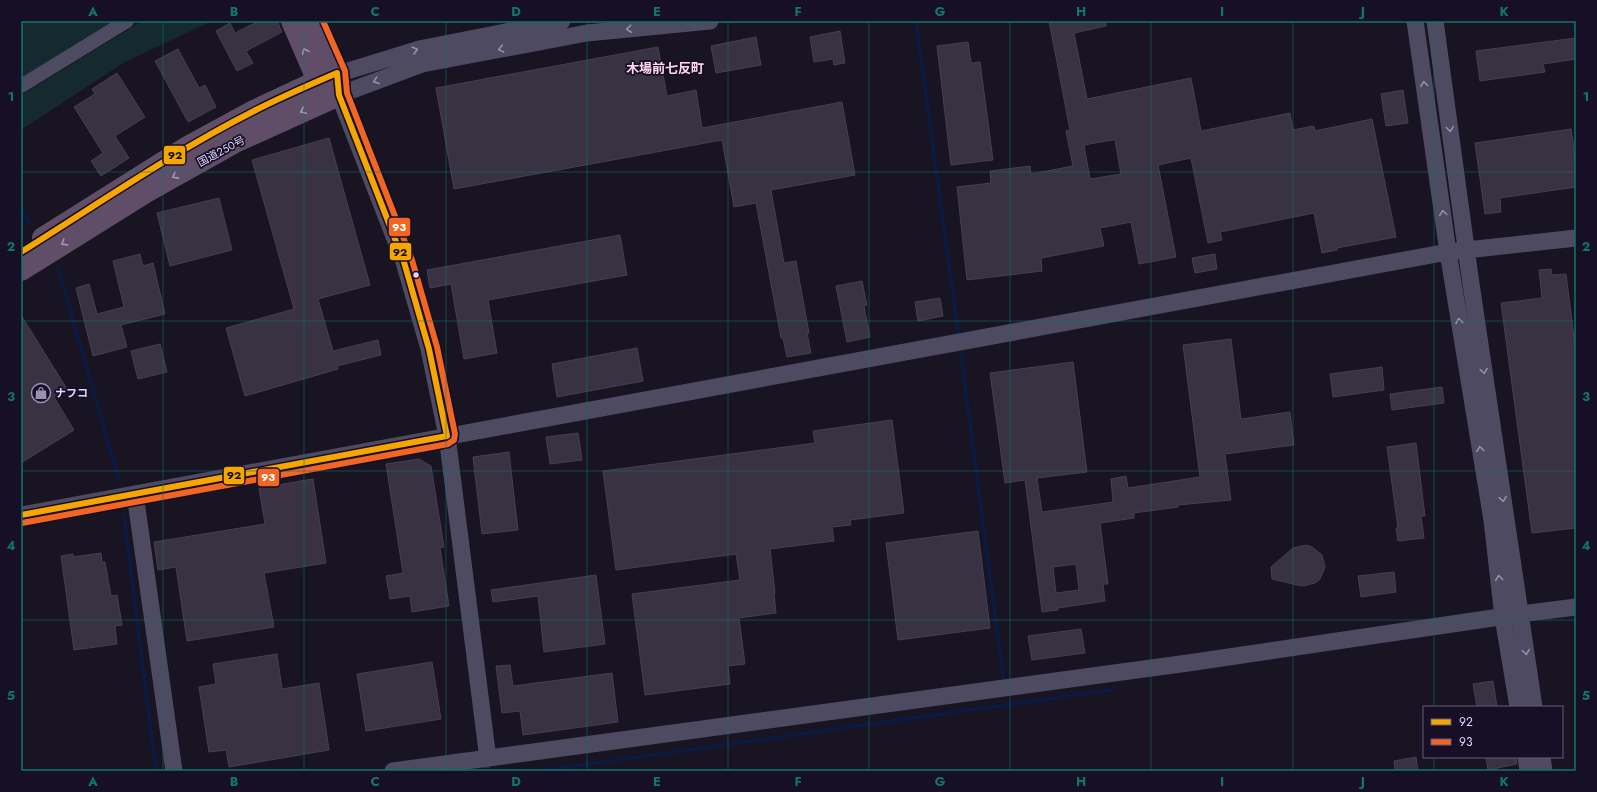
<svg xmlns="http://www.w3.org/2000/svg" width="1597" height="792" font-family="Jost,'Noto Sans JP',sans-serif">
<style>
.green{fill:#142a2e}
.lines{fill:none;stroke-linecap:round;stroke-linejoin:round}
.stream{stroke:#0c1941;stroke-width:4}
.building{fill:#383243;stroke:#463f55;fill-rule:evenodd}
.minor{stroke:#4e4a62;stroke-width:14}
.tertiary{stroke:#4e4a62;stroke-width:17}
.trunk{stroke:#604e68;stroke-width:22}
.bus-1-casing{stroke:#160f26;stroke-width:9}
.bus-2-casing{stroke:#160f26;stroke-width:9}
.bus-1{stroke:#f7a600;stroke-width:6}
.bus-2{stroke:#f26522;stroke-width:6}
.oneway{stroke:#9690b0}
.oneway2{stroke:#a598bb}
.grid{fill:none;stroke:#0f766e;stroke-width:1;stroke-opacity:0.55}
.bus-dot{fill:#ded5ff;stroke:#160f26;stroke-width:1.5}
.labels{text-anchor:middle;stroke-width:3.5;stroke-linejoin:round;paint-order:stroke}
.street-label{font-size:11px;fill:#ded5ff;stroke:#160f26}
.poi-label{font-size:11px;font-weight:bold;fill:#ded5ff;stroke:#160f26;text-anchor:start}
.quarter-label{font-size:13px;font-weight:bold;fill:#ffd7ec;stroke:#160f26}
.line-badge{stroke:#160f26;stroke-width:1.5}
.badge-label{font-size:11px;text-anchor:middle;font-weight:bold;fill:#fff}
.pale-badge-label{font-size:11px;text-anchor:middle;font-weight:bold;fill:#111}
.neatline{fill:none;stroke:#0f766e;stroke-width:1.5}
.grid-label{font-size:13px;text-anchor:middle;font-weight:bold;fill:#0f766e}
</style>
<rect width="100%" height="100%" fill="#181421"/>
<path class="green" d="M21,21h93l-93,59z
M142,21h70l-89,42 -102,67v-35z"/>
<g class="lines">
<path class="stream" d="M916,21l42,311
M21,209l8,13
M58,268l61,212
M961,355l43,328
M124,516l32,255
M539,771l573,-81"/>
</g>
<path class="building" d="M259,21h18l5,11 -36,19 7,12 -16,8 -21,-40 14,-8 5,10z
M1049,21h57v5l-32,7 13,66 104,-21 10,53 89,-18 3,17 21,-4 1,5 57,-12 24,118 -59,11v2l-15,3 -8,-40 -94,19 2,8 -14,3 -17,-85 -33,7 18,92 -37,7 -8,-42 -31,6 4,18 -63,12 1,13 -75,9 -10,-93 34,-4 -1,-12 40,-5 1,8 42,-8 -7,-35 4,-1zM1112,140h3l6,34 -31,5 -6,-34z
M840,31l5,32 -11,2 -1,-6 -19,3 -4,-25z
M756,37l5,28 -45,8 -5,-27z
M1576,38v21l-33,5 2,8 -65,9 -4,-30z
M968,42l3,21 9,-1 13,98 -42,5 -14,-119z
M658,47l9,49 29,-6 6,38 140,-26 13,73 -84,15 13,73 12,-2 13,72h-2l4,20 -24,4 -4,-19h-2l-25,-135 -22,4 -12,-67 -268,49 -18,-101z
M178,49l21,39 6,-3 11,22 -28,15 -33,-61z
M117,73l28,44 -30,19 14,22 -28,18 -10,-15 12,-8 -29,-46 21,-13 -3,-5z
M1403,90l5,33 -22,3 -5,-32z
M1571,129l5,33v25l-76,11 1,14 -16,2 -10,-71z
M329,138l41,147 -52,14 15,52 45,-11 3,15 -44,11 1,3 -93,27 -19,-68 68,-19 -42,-149z
M219,198l13,52 -62,16 -13,-53z
M620,235l7,40 -139,25 9,53 -33,6 -13,-75 -21,4 -3,-18z
M140,254l3,12 10,-3 12,51 -44,11 6,22 -34,9 -17,-68 13,-4 8,30 27,-7 -11,-46z
M1215,254l2,15 -22,4 -3,-15z
M1551,269l1,6 14,-1 10,80v174l-44,5 -31,-230 41,-5 -3,-28z
M862,281l5,24 -3,1 6,31 -23,5 -11,-56z
M940,298l3,18 -25,5 -3,-19z
M21,315l46,74 -13,8 20,33 -53,33z
M1231,339l10,80 49,-7 4,33 -69,9 6,46 -53,5v2l-44,6v5l-34,5 8,61h-5l2,17 -47,7v2l-16,2 -17,-132 -20,3 -15,-110 83,-11 14,110 -50,6 5,34 71,-10 -2,-23 15,-3 2,12 72,-11 -17,-132zM1076,564l3,26 -23,3 -3,-26z
M160,344l7,28 -29,7 -7,-28z
M637,348l6,33 -86,16 -5,-33z
M1382,367l2,23 -51,7 -3,-23z
M1442,387l2,16 -52,7 -2,-16z
M892,420l12,93 -54,7 1,5 -19,2 2,14 -64,8 5,44 -1,1 2,19 -37,5 6,46 -17,2 2,18 -85,11 -13,-101 108,-14 -4,-26 -120,16 -13,-99 212,-28 -2,-12z
M578,433l4,27 -32,4 -4,-27z
M1416,443l9,73h-4l3,22 -26,3 -2,-13h2l-11,-81z
M509,452l9,78 -36,4 -9,-77z
M419,459l12,7 13,81 -4,1 9,58 -37,6 -2,-16 -20,3 -4,-23 17,-3 -17,-109z
M313,479l13,84 -62,10 10,54 -87,14 -11,-74 -18,3 -4,-28 111,-18 -6,-36z
M978,531l12,97 -92,12 -12,-97z
M1306,545l6,2 10,8 3,12 -5,12 -5,4 -13,3 -30,-7 -1,-12 22,-19z
M101,553l1,9h3l6,34 6,-1 5,30 -7,1 2,18 -43,6 -13,-94 12,-2v3z
M1394,572l2,20 -35,5 -3,-21z
M596,575l9,69 -61,8 -6,-56 -45,6 -2,-12z
M1081,629l4,24 -53,7 -4,-24z
M277,654l5,35 37,-6 10,67 -100,17 -3,-17 -17,2 -10,-65 17,-3 -3,-20z
M432,662l9,57 -75,12 -9,-57z
M510,665l3,21 99,-13 6,49 -95,13 -3,-24 -18,2 -6,-47z
M1493,681l4,26h-20l-4,-23z
M1416,757l2,14h-23l-1,-10z
M1486,757h30l1,7 -29,6z"/>
<g class="lines">
<path class="minor" d="M21,86l106,-65"/>
<path class="tertiary" d="M1415,21l33,231 44,268 11,97 15,90
M1435,21l35,256 64,430
M325,78l94,-29 143,-28
M329,88l10,7 65,167 25,87 18,87 41,323
M339,95l83,-31 165,-31 123,-12
M135,494l39,277
M21,515l1427,-263 128,-14
M1526,757l2,14
M1542,757l2,14
M393,771l795,-108 332,-49 56,-7"/>
<path class="trunk" d="M43,238l143,-90 68,-37 64,-30 -26,-60
M21,270l125,-78 91,-51 102,-46 -2,-22 -23,-52"/>
<defs>
<path id="bus-1" d="M337,73l2,22 65,167 25,87 18,87
M21,252c77,-48 152,-100 233,-141 27,-14 55,-26 83,-38
M21,515l426,-79"/>
<path id="bus-2" d="M22,523l426,-79 6,-4 1,-6 -18,-87 -25,-87 -65,-167 -2,-22 -22,-50"/>
</defs>
<use href="#bus-1" class="bus-1-casing"/>
<use href="#bus-2" class="bus-2-casing"/>
<use href="#bus-1" class="bus-1"/>
<use href="#bus-2" class="bus-2"/>
</g>
<defs><path id="oneway-chevron" d="M-2-3.5L2.5 0L-2 3.5" fill="none" stroke-width="1.6" stroke-linecap="round" stroke-linejoin="round"/></defs>
<g class="oneway">
<use href="#oneway-chevron" transform="translate(629 29) rotate(174)"/>
<use href="#oneway-chevron" transform="translate(501 49) rotate(169)"/>
<use href="#oneway-chevron" transform="translate(415 50) rotate(-16)"/>
<use href="#oneway-chevron" transform="translate(376 81) rotate(160)"/>
<use href="#oneway-chevron" transform="translate(1424 84) rotate(-98)"/>
<use href="#oneway-chevron" transform="translate(1450 129) rotate(82)"/>
<use href="#oneway-chevron" transform="translate(1443 213) rotate(-98)"/>
<use href="#oneway-chevron" transform="translate(1459 321) rotate(-99)"/>
<use href="#oneway-chevron" transform="translate(1484 371) rotate(81)"/>
<use href="#oneway-chevron" transform="translate(1480 449) rotate(-99)"/>
<use href="#oneway-chevron" transform="translate(1503 499) rotate(81)"/>
<use href="#oneway-chevron" transform="translate(1499 578) rotate(-97)"/>
<use href="#oneway-chevron" transform="translate(1526 652) rotate(82)"/>
</g>
<g class="oneway2">
<use href="#oneway-chevron" transform="translate(305 51) rotate(-114)"/>
<use href="#oneway-chevron" transform="translate(303 111) rotate(155)"/>
<use href="#oneway-chevron" transform="translate(175 176) rotate(151)"/>
<use href="#oneway-chevron" transform="translate(64 243) rotate(148)"/>
</g>
<path class="grid" d="M163,21v750M304,21v750M446,21v750M587,21v750M728,21v750M869,21v750M1010,21v750M1151,21v750M1293,21v750M1434,21v686M21,172h1555M21,321h1555M21,471h1555M21,620h1555M1434,757v14"/>
<defs>
<symbol id="shop-ring" viewBox="-11 -11 22 22"><circle r="9.5" fill="#160f26" stroke="#9991b1" stroke-width="1.5"/><path d="M-5-2.5h2.3a2.7 3.5 0 0 1 5.4 0H5L5.5 6h-11ZM-1.5-2.5h3a1.5 2.3 0 0 0-3 0Z" fill="#9991b1"/></symbol>
</defs>
<g fill-rule="evenodd">
<use href="#shop-ring" x="30" y="382" width="22" height="22"/>
</g>
<circle class="bus-dot" cx="416" cy="275" r="3.5"/>
<g class="labels">
<g class="street-label">
<text transform="translate(221 151) rotate(-28)" y="4">国道250号</text>
</g>
<g class="poi-label">
<text x="55" y="397">ナフコ</text>
</g>
<g class="quarter-label">
<text x="665" y="73">木場前七反町</text>
</g>
</g>
<g class="line-badge">
<rect x="163" y="145" width="23" height="20" rx="4" fill="#f7a600"/>
<rect x="388" y="217" width="23" height="20" rx="4" fill="#f26522"/>
<rect x="389" y="242" width="23" height="19" rx="4" fill="#f7a600"/>
<rect x="223" y="466" width="22" height="19" rx="4" fill="#f7a600"/>
<rect x="257" y="468" width="23" height="19" rx="4" fill="#f26522"/>
</g>
<g class="badge-label">
<text x="399" y="231">93</text>
<text x="268" y="481">93</text>
</g>
<g class="pale-badge-label">
<text x="175" y="159">92</text>
<text x="400" y="256">92</text>
<text x="234" y="479">92</text>
</g>
<rect width="1597" height="792" fill="none" stroke="#160f26" stroke-width="44"/>
<rect x="1423" y="706" width="140" height="52" fill="#160f26" stroke="#665e7d"/>
<rect x="1431" y="719" width="20" height="6" fill="#f7a600" stroke="#665e7d"/>
<text x="1459" y="726" font-size="12" fill="#ded5ff">92</text>
<rect x="1431" y="739" width="20" height="6" fill="#f26522" stroke="#665e7d"/>
<text x="1459" y="746" font-size="12" fill="#ded5ff">93</text>
<rect x="22" y="22" width="1553" height="748" class="neatline"/>
<g class="grid-label">
<text x="93" y="16">A</text>
<text x="234" y="16">B</text>
<text x="375" y="16">C</text>
<text x="516" y="16">D</text>
<text x="657" y="16">E</text>
<text x="798" y="16">F</text>
<text x="940" y="16">G</text>
<text x="1081" y="16">H</text>
<text x="1222" y="16">I</text>
<text x="1363" y="16">J</text>
<text x="1504" y="16">K</text>
<text x="11" y="101">1</text>
<text x="1586" y="101">1</text>
<text x="11" y="251">2</text>
<text x="1586" y="251">2</text>
<text x="11" y="401">3</text>
<text x="1586" y="401">3</text>
<text x="11" y="550">4</text>
<text x="1586" y="550">4</text>
<text x="11" y="700">5</text>
<text x="1586" y="700">5</text>
<text x="93" y="786">A</text>
<text x="234" y="786">B</text>
<text x="375" y="786">C</text>
<text x="516" y="786">D</text>
<text x="657" y="786">E</text>
<text x="798" y="786">F</text>
<text x="940" y="786">G</text>
<text x="1081" y="786">H</text>
<text x="1222" y="786">I</text>
<text x="1363" y="786">J</text>
<text x="1504" y="786">K</text>
</g>
</svg>
